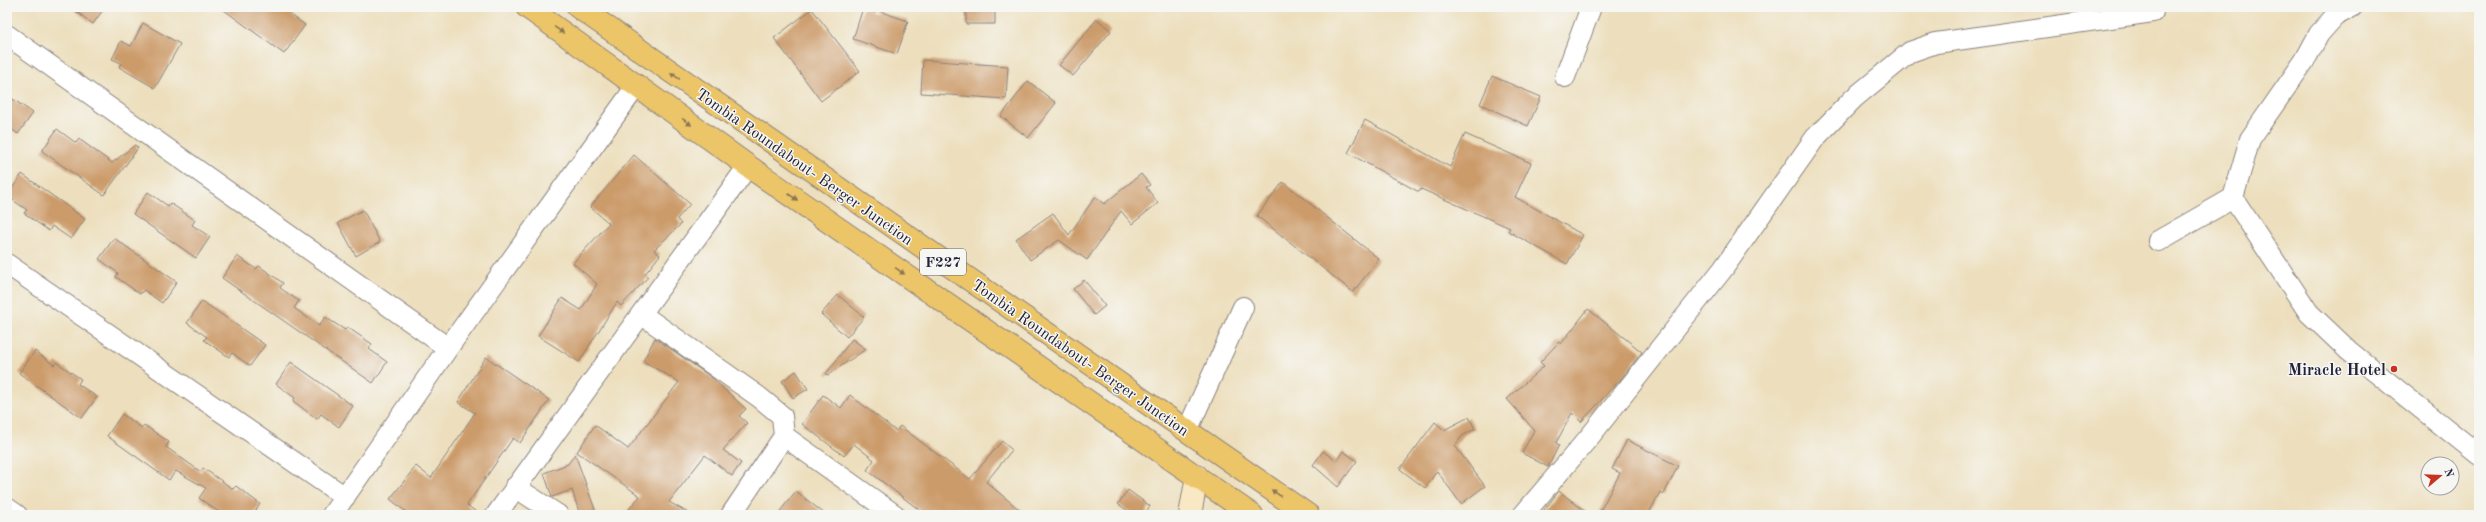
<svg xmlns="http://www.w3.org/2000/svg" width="2486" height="522" font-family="'Old Standard TT',serif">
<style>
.building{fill:#cc9b6a}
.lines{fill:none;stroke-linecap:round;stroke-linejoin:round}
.street-casing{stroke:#88807c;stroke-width:22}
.secondary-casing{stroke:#88807c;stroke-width:24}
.primary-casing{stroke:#88807c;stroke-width:24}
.street{stroke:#fff;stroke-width:20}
.secondary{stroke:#f8e8c3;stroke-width:22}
.primary{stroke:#edc569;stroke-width:22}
.oneway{fill:#887452}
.poi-dot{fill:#c8321e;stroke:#f6f6f2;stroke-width:1.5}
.labels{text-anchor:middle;stroke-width:3;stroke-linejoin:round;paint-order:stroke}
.shield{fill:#f6f6f2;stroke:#626272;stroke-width:1}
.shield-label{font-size:15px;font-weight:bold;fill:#22223b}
.street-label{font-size:16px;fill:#22223b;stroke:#f6f6f2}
.poi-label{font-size:16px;font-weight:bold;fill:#22223b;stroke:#f6f6f2;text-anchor:end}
</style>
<rect width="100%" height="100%" fill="#f6f6f2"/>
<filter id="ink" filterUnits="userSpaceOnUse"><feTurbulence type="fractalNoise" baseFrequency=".025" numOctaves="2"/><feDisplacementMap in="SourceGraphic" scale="8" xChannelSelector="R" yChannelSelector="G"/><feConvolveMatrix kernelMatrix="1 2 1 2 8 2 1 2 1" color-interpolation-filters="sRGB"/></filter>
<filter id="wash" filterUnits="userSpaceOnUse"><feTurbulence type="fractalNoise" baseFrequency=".012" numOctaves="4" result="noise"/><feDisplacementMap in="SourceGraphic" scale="16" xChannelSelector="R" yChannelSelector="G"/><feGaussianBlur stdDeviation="0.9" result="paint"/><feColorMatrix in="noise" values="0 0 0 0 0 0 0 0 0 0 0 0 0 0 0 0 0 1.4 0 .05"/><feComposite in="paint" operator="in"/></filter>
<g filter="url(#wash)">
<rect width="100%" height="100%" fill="#eddfbd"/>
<g id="blocks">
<path class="building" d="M70,7h35l-12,17z
M220,7h60l25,18 -21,29z
M966,7h29v17h-29z
M863,8l12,5 1,-3 32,11 -11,33 -44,-15z
M812,9l48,62 -39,30 -47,-63z
M1097,19l14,12 -38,45 -14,-11z
M143,23l37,21 -25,44 -36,-21 2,-4 -9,-4 9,-18 10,5z
M923,60l85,6 -2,33 -85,-6z
M1492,76l49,21 -13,29 -48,-22z
M1028,81l28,22 -28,35 -27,-22z
M7,95l26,18 -15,21 -11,-8z
M1365,120l85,47 15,-33 66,29 -16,34 68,38 -16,29 -59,-33 2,-3 -89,-39 -2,3 -71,-39z
M57,129l19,14 3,-4 33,24 23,-18 3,3 -34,47 -62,-44z
M634,155l56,49 -13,15 4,5 -27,26 6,5 -15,19 3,3 -27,29 -4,-4 -38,60 -41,-26 24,-38 19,12 16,-26 -24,-21 36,-40 -19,-16z
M22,174l63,45 -14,20 -19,-13 -3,5 -25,-18 3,-3 -20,-14z
M1141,174l9,11 -4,2 12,16 -26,21 -11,-13 -34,49 -28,-20 -29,20 -14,-21 37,-26 16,22 26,-38 9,7z
M1283,182l96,77 -26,33 -96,-76z
M148,192l20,14 2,-3 25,17 -3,5 18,12 -14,21 -63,-44z
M363,210l17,32 -24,14 -18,-33z
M114,238l63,44 -15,21 -18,-13 -4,4 -24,-17 2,-4 -19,-14z
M237,256l19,13 3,-3 24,17 -3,5 19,13 -5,7 25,18 6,-9 20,13 2,-3 25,17 -3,5 18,13 -14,21 -151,-105z
M1084,280l21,26 -11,9 -21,-26z
M838,295l26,22 -17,20 -26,-23z
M202,301l63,44 -15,21 -18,-13 -3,4 -25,-17 3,-3 -20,-14z
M1588,309l54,43 -22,28 -39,42 -9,-9 -16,30 3,2 -11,22 -26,-14 12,-23 -27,-31 37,-33 -4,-4 19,-20 2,2z
M655,338l56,39 35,32 -7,7 8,7 -24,27 18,13 -9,13 -27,-21 -36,47 23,13h-68l16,-19 -63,-44 18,-27 33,24 51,-67 -36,-21z
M852,339l14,10 -38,26 -2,-1z
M35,351l19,14 2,-3 25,17 -3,5 19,13 -15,21 -63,-45z
M486,357l63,43 -29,43 -7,-5 -46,67 13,10h-70l-20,-16 26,-33 15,12 44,-65 -17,-11z
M291,362l62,44 -14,21 -18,-13 -4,5 -24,-18 2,-3 -19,-14z
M796,371l12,18 -15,9 -11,-17z
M823,395l18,13 9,-13 46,36 4,-5 70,53 32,-38 10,9 -26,32 40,33h-100l-59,-45 7,-10 -20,-16 -10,12 -42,-32z
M122,414l20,14 2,-3 25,17 -3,5 35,25 2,-4 30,21 3,-3 24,18 -7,11h-30l-24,-17 7,-10 -30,-17 -7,9 -62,-44z
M1469,417l6,12 -13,7 -7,10 30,40 -24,18 -24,-33 -12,17 -25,-19 35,-47 9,8z
M1627,440l51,26 -14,28 -4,-2 -12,23h-50l22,-42 -8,-4z
M1323,451l13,10 7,-10 14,10 -19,26 -25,-22z
M575,454l22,61h-17l-8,-25 -20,7 -8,-24 24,-9z
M1128,490l22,16 -6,9h-10l-16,-11z
M796,491l30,24h-49z
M1559,491l31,24h-50z"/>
</g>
</g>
<g filter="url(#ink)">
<use href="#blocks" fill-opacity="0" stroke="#88807c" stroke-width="1"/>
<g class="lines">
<defs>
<path id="street" d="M7,35l441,313
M1565,77l26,-70
M2233,198l76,115 40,38 130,104
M2158,241l75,-43 17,-59 55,-79 14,-26 16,-18 17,-9
M7,264l338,233
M641,314l118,83 23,19 2,20 -53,79
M1187,431l56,-124
M784,436l111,79
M515,487l43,28
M7,508l10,7
M332,515l116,-167 189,-263
M496,515l252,-349
M1523,515l68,-80 132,-166 92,-131 39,-40 56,-46 26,-9 217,-31"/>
<path id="secondary" d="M1190,515l7,-39"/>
<path id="primary" d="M527,7l221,159 504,349
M578,7l730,508"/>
</defs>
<use href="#street" class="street-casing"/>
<use href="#secondary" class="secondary-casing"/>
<use href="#primary" class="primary-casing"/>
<use href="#street" class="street"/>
<use href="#secondary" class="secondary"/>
<use href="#primary" class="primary"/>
</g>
<defs><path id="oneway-solid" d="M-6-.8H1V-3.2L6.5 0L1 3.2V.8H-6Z"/></defs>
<g class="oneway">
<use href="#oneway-solid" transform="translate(559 30) rotate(35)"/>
<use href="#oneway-solid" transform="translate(675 76) rotate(-145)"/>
<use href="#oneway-solid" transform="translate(687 122) rotate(36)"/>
<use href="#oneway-solid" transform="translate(793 197) rotate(35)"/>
<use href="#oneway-solid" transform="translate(900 271) rotate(35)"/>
<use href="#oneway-solid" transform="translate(1276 493) rotate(-145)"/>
</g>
</g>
<circle class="poi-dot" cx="2394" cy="369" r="4"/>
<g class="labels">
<rect class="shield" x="920" y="249" width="46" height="26" rx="3"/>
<g class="shield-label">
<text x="943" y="267">F227</text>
</g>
<g class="street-label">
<text transform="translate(805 166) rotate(35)" y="6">Tombia Roundabout- Berger Junction</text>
<text transform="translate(1081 357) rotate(35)" y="6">Tombia Roundabout- Berger Junction</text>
</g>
<g class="poi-label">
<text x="2386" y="375">Miracle Hotel</text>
</g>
</g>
<rect width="2486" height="522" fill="none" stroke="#f6f6f2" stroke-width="24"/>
<g transform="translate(2440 476) rotate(71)"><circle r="19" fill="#f6f6f2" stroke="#a1a1a9"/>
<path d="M0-3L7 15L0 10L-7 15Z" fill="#c8321e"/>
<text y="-6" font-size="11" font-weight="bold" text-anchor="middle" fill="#22223b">N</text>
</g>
</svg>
